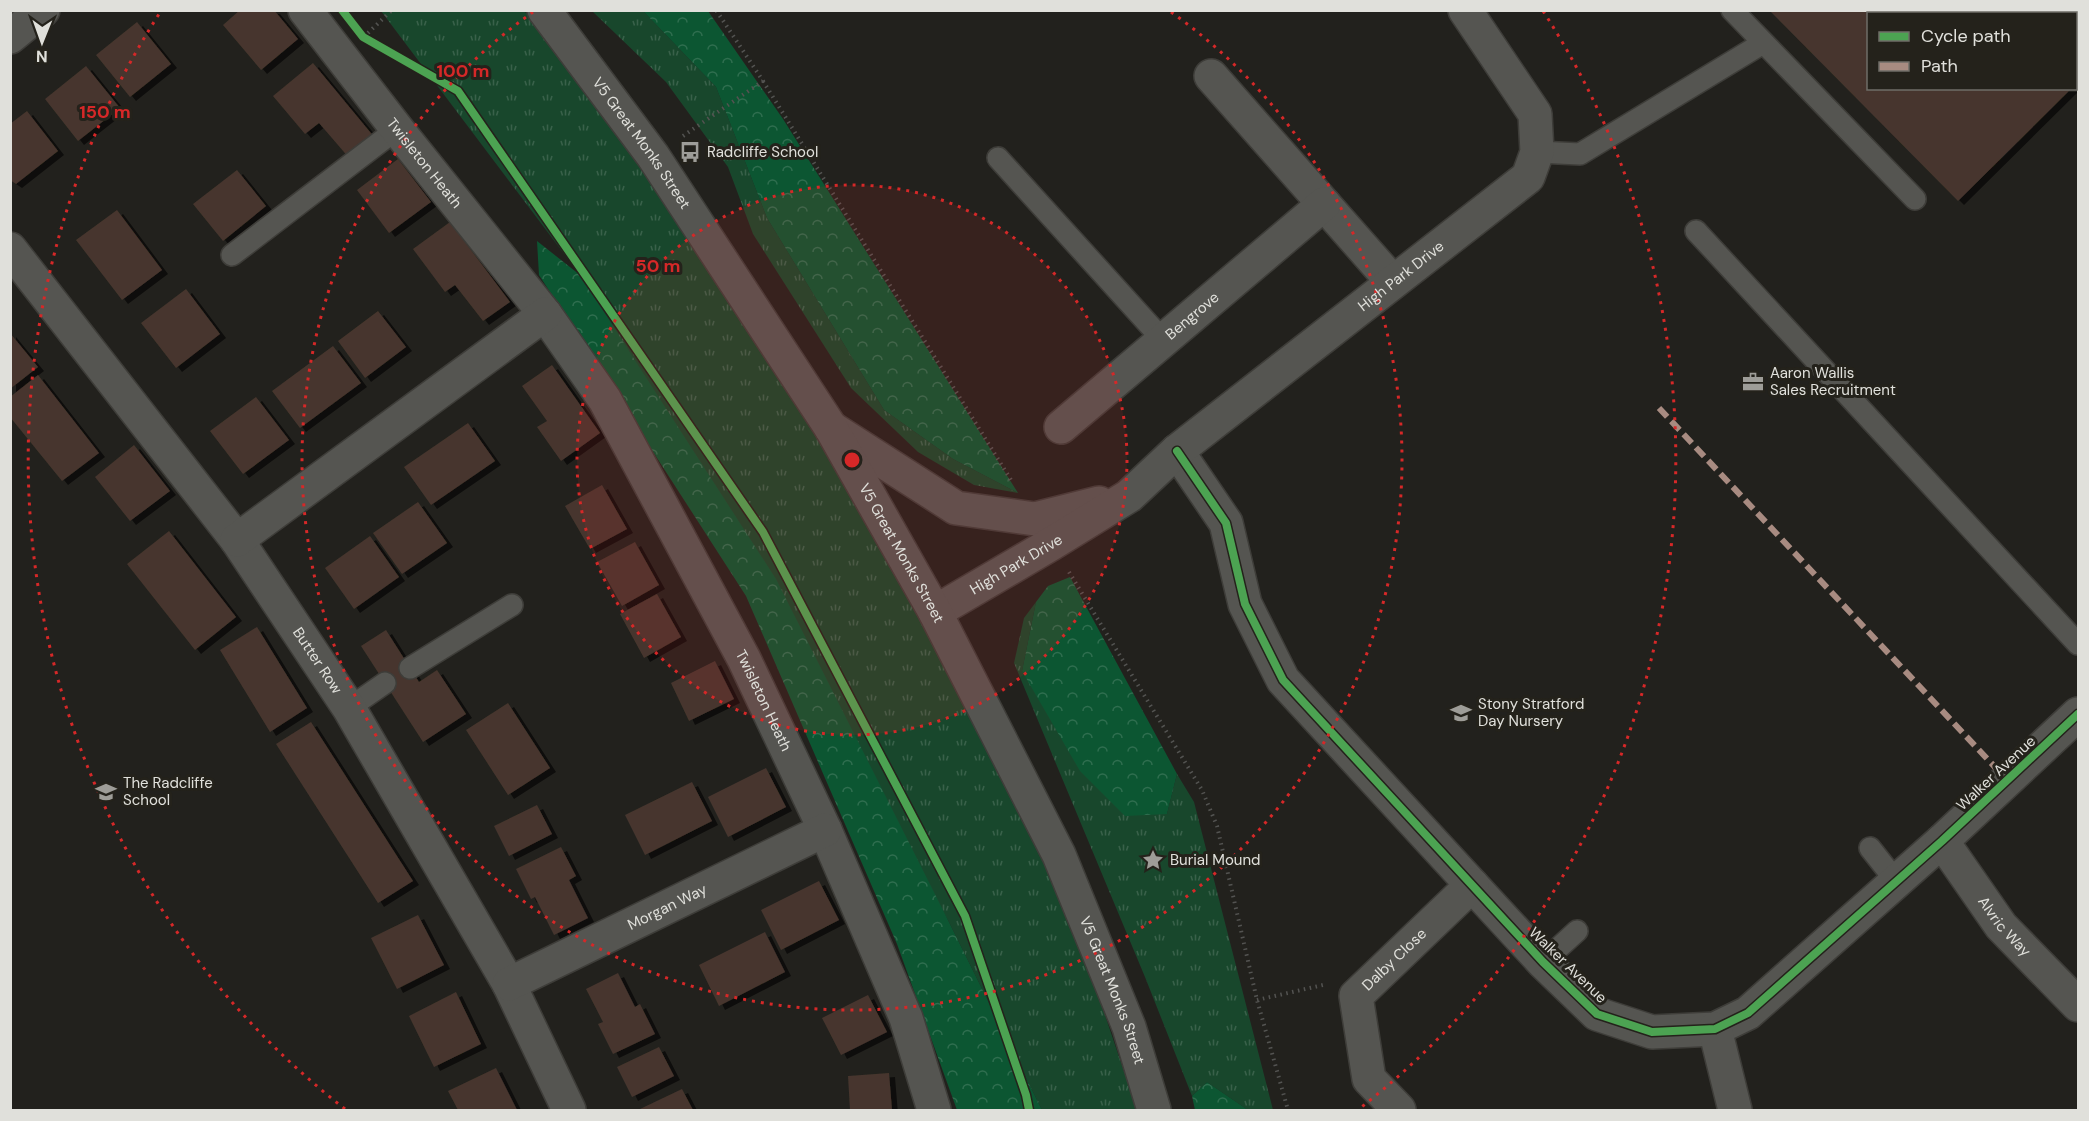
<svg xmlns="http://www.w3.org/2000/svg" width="2089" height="1121" font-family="'DM Sans',sans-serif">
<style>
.grass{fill:url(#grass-tufts)}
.forest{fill:url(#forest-crowns)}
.building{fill:#46362d;filter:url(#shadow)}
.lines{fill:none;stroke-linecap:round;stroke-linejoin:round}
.service-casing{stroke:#3e3d39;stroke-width:24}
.minor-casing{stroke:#3e3d39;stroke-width:36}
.tertiary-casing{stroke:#3e3d39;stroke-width:36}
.path{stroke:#535351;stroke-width:4;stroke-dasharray:1.5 4.5;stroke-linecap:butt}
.service{stroke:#555551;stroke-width:21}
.minor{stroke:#555551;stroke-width:33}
.tertiary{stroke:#555551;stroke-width:33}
.quiet{stroke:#a88b81;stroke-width:6;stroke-dasharray:12 6;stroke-linecap:butt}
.cycleway-casing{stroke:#24221b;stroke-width:11}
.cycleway{stroke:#4ca352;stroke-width:8}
.ring{fill:none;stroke:#d62828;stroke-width:3;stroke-dasharray:3 6}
.labels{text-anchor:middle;stroke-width:6;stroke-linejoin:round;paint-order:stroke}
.street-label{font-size:15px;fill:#e0e0db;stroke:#24221b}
.poi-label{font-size:15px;fill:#e0e0db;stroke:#24221b;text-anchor:start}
.centre{fill:#d62828;stroke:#24221b;stroke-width:3}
.ring-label{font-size:18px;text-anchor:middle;font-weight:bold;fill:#d62828;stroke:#24221b;stroke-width:6;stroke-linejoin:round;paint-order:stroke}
</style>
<defs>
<pattern id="grass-tufts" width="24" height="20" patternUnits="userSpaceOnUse" patternTransform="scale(1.5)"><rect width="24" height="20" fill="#18472c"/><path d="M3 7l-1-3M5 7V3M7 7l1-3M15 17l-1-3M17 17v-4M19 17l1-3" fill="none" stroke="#39614a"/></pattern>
<pattern id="forest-crowns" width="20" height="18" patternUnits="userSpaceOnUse" patternTransform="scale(1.5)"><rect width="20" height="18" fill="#0c5632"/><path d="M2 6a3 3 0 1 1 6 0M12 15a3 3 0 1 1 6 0" fill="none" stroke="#2f6e4f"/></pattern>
<filter id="shadow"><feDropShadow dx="6" dy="4" stdDeviation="0" flood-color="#0009"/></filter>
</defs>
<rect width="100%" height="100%" fill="#22211d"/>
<path class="grass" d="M381,11h142l20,12 166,229 208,353 158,321 62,184h-95l-94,-190 -368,-645z
M592,11h51l73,76 51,131 117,192 69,49 65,34 -44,-8 -56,-33 -67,-64 -98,-154 -25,-67 -62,-85z
M1036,602l-14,69 145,143 10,-40 17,28 79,308h-25l-41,-28 -15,14 -47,-119 -131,-314 10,-45z"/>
<path class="forest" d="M643,11h65l75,108 235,374 -65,-34 -69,-49 -117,-192 -51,-131z
M537,241l43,34 196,304 172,341 94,190h-85l-60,-166 -151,-348 -207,-321z
M1070,577l107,197 -10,40 -42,2 -45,-45 -58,-100 14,-69 12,-16z
M1207,1082l41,28h-53l-3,-14z"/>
<path class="building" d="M240,10h34l24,29 -37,31 -38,-45z
M1769,10h309v72l-2,3v-71h-208v74h204l-114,113z
M137,22l34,42 -41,33 -34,-42z
M313,63l62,75 -25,21 -31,-36 -14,11 -32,-38z
M86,66l34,42 -42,33 -33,-42z
M27,111l31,40 -42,33 -6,-4v-56z
M398,159l33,43 -42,31 -32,-43z
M237,170l29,36 -43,35 -30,-37z
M117,210l45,60 -40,30 -46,-60z
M450,222l60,80 -27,19 -28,-36 -10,7 -32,-43z
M186,289l34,45 -44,34 -35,-45z
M378,311l28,36 -41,31 -27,-37z
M10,333l28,34 -28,22z
M333,346l28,37 -61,45 -28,-37z
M552,365l48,68 -39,28 -24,-34 10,-6 -25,-35z
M38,375l61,78 -37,28 -52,-64v-20z
M256,397l33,43 -46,34 -33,-43z
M468,423l27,38 -64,44 -27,-38z
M134,445l36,46 -40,30 -35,-44z
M602,485l25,44 -37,20 -25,-43z
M418,502l29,41 -45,31 -29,-41z
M169,531l67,86 -41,33 -68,-86z
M370,536l29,41 -45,32 -29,-41z
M635,542l24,43 -37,21 -25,-44z
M657,594l24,43 -37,21 -24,-44z
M257,627l50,81 -37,24 -50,-82z
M386,630l33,52 18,-12 29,44 -43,28 -62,-96z
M715,661l19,38 -45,22 -18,-38z
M508,703l42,65 -42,27 -42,-65z
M311,722l102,159 -35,22 -102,-159z
M766,768l20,39 -58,30 -20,-40z
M692,782l20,39 -67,34 -20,-40z
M537,805l15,29 -43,22 -15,-30z
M561,847l15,29 -7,4 19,38 -34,17 -19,-38 -4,2 -15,-30z
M819,881l20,39 -58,30 -20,-40z
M418,915l26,50 -47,24 -26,-51z
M765,932l20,40 -66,34 -20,-41z
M618,973l17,34 5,-3 15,30 -42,20 -15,-30 5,-2 -17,-33z
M456,992l25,52 -47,23 -25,-51z
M868,995l19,37 -46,23 -19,-37z
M659,1047l15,29 -42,21 -15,-30z
M496,1068l21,42h-59l-10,-19z
M889,1073l3,37h-42l-2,-34z
M682,1089l11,21h-52l-1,-1z"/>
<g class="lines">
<defs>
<path id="service" d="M1732,10l183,189
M1537,152l43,2 183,-111
M998,158l165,182
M1696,231l382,413
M232,255l165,-126
M410,668l102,-63
M349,708l36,-25
M1870,848l26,33
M1543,962l34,-31"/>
<g id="minor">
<path id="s1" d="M305,10l92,119 148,185 60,86 139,259 81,171 81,188 28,92"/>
<path d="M10,37l33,-27"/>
<path d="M1211,76l181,205"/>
<path id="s2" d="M10,249l227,291 112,168 160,276 60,126"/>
<path id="s3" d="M1061,427l263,-223"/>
<path d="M831,428l125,80 79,11 64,-16"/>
<path d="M1177,451l49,72 19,81 38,76 260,282 54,52 55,18 63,-3 33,-16 194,-172 136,-127"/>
<path d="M237,540l308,-226"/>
<path id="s4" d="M935,612l116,-68 78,-48 48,-45 351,-274 9,-25 -2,-38 -70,-104"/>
<path id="s5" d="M1942,841l59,85 77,79"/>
<path id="s6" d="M509,984l316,-154"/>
<path d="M1715,1029l20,81"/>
<path id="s7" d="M1399,1110l-30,-31 -13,-83 116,-111"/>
</g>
<g id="tertiary">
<path id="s8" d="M544,10l109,146 178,272 104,184 124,243 70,172 25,83"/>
</g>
</defs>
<use href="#service" class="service-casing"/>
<use href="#minor" class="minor-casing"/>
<use href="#tertiary" class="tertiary-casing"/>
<path class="path" d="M368,33l24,-23
M763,81l248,399
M683,136l80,-55 -47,-71
M1069,572l133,218 15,36 40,174 31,110
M1257,1000l66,-15"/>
<use href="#service" class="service"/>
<use href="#minor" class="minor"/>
<use href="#tertiary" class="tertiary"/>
<path class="quiet" d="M1659,408l348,372"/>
<defs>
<path id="cycleway" d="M342,10l21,27 95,54 305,441 202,384 61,179 3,15
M1177,451l49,72 19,81 38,76 260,282 54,52 55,18 63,-3 33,-16 194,-172 136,-127"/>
</defs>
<use href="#cycleway" class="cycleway-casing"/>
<use href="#cycleway" class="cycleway"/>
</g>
<circle cx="852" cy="460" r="275" fill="#d62828" fill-opacity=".12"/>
<g class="ring">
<circle cx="852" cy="460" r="275"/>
<path d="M1171 12A550 550 0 1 1 533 12"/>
<path d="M345 1109A824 824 0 0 1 161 11M1543 11A824 824 0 0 1 1359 1109"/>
</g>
<defs>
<symbol id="bus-bare" viewBox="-9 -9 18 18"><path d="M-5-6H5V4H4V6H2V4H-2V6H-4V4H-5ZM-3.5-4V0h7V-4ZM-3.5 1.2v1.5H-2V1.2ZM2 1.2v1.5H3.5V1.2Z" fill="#9e9d98" stroke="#24221b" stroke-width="2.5" paint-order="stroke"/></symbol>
<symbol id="office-bare" viewBox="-9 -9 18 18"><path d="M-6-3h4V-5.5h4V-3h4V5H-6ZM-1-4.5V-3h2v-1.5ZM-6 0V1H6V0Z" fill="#9e9d98" stroke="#24221b" stroke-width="2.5" paint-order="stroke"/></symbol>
<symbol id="school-bare" viewBox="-9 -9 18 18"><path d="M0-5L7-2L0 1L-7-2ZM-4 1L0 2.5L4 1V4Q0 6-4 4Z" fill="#9e9d98" stroke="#24221b" stroke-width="2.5" paint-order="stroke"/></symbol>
<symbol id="sight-bare" viewBox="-9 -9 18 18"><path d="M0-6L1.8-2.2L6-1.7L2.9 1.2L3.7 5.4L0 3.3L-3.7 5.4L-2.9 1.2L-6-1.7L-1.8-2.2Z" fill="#9e9d98" stroke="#24221b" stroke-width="2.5" paint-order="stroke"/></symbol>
</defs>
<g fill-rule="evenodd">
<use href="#bus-bare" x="675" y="137" width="30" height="30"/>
<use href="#office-bare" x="1738" y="367" width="30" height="30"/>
<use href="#school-bare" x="1446" y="698" width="30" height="30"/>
<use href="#school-bare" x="91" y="777" width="30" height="30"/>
<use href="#sight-bare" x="1138" y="845" width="30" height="30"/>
</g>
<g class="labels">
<g class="street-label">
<text dy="5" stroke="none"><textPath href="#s8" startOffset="165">V5 Great Monks Street</textPath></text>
<text dy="5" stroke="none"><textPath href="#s1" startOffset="194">Twisleton Heath</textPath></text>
<text dy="5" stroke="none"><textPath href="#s4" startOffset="576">High Park Drive</textPath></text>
<text dy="5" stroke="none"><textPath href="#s3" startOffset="172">Bengrove</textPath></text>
<text dy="5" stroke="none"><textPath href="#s8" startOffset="651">V5 Great Monks Street</textPath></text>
<text dy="5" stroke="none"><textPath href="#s4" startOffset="94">High Park Drive</textPath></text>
<text dy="5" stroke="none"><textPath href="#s2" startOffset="514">Butter Row</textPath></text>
<text dy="5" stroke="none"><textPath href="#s1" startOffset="832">Twisleton Heath</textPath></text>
<text transform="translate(1996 773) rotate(-43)" y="5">Walker Avenue</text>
<text dy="5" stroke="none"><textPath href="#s6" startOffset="176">Morgan Way</textPath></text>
<text dy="5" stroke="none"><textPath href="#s5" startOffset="106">Alvric Way</textPath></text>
<text dy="5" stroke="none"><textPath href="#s7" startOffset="180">Dalby Close</textPath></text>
<text transform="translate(1568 965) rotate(44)" y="5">Walker Avenue</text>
<text dy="5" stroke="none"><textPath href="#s8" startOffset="1137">V5 Great Monks Street</textPath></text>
</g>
<g class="poi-label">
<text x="707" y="157">Radcliffe School</text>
<text x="1770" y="378">Aaron Wallis<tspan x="1770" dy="17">Sales Recruitment</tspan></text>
<text x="1478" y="709">Stony Stratford<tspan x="1478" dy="17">Day Nursery</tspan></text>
<text x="123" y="788">The Radcliffe<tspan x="123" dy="17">School</tspan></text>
<text x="1170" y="865">Burial Mound</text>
</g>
</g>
<circle cx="852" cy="460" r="9" class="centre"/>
<g class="ring-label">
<text x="463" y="77">100 m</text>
<text x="105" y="118">150 m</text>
<text x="658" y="272">50 m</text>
</g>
<rect width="2089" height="1121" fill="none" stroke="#e0e0db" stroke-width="24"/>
<rect x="1867" y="12" width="210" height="78" fill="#24221b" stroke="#6f6e68" stroke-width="1.5"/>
<rect x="1879" y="32" width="30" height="9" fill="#4ca352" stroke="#6f6e68" stroke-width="1.5"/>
<text x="1921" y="42" font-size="18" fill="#e0e0db">Cycle path</text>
<rect x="1879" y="62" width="30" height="9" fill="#a88b81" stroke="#6f6e68" stroke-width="1.5"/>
<text x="1921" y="72" font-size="18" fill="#e0e0db">Path</text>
<g transform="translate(42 42) rotate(181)" stroke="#24221b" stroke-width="4.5" paint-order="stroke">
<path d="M0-4.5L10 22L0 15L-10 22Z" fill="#e0e0db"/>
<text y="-9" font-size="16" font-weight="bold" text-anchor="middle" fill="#e0e0db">N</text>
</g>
</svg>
